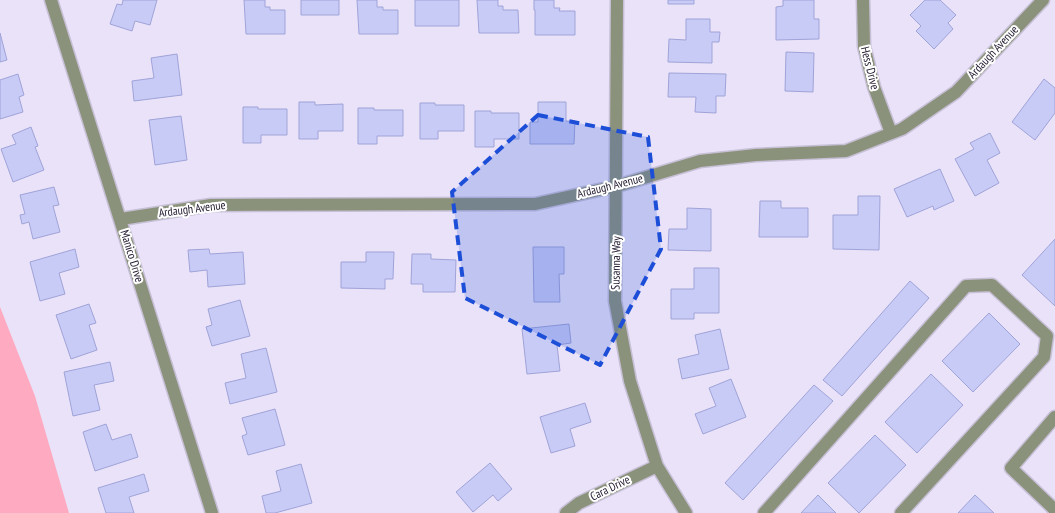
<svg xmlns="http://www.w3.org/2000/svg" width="1055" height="513" font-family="'PT Sans Narrow',sans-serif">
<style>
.green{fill:#feabc2}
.building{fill:#c7cbf6;stroke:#a0a3d8}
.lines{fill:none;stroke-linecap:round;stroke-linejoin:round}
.minor-casing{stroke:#c6bfd5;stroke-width:15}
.minor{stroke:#8b927b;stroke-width:12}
.marked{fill:#1d4ed8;fill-opacity:0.2;stroke:#1d4ed8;stroke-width:4;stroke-dasharray:10 6;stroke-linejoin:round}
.labels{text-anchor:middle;stroke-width:4;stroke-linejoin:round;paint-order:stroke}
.street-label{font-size:12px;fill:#282135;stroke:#fff}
</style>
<rect width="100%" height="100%" fill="#e9e2f8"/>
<path class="green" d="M0,307l35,89 34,117h-69z"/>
<path class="building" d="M123,0h34l-7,25 -15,-4 -3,10 -22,-7 7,-20 5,1z
M244,0h21v7h5v3h15v24h-39z
M301,0h38v15h-38z
M357,0h20v7h6v3h15v24h-39z
M415,0h44v26h-44z
M477,0h21v6h5v4h15l1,23h-40z
M534,0h20v8h6l-1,3h16v24h-40v-25h-1z
M668,0h26v4h-26z
M783,0h31v19h5v20l-43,1v-33l7,-1z
M925,0h15l16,15 -8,8 5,6 -19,20 -18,-18 5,-5 -11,-11z
M686,19h24v13h10l-1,10h-7v21l-44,-1 1,-23 17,1z
M0,33l7,27 -7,2z
M786,52l28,1 -1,39 -28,-1z
M177,54l5,41 -48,6 -2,-20 22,-3 -3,-20z
M669,73l57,1 -1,22h-9v17l-21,-1 1,-15h-28z
M18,74l6,21 -5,2 4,15 -23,7v-39z
M1044,79l11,9v25l-20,27 -23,-18z
M299,102h16v3l28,-1v27h-25v8h-19z
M538,102h28v19h9l-1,23h-44v-22h8z
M420,103h15v2h29v26h-26v8h-18z
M243,107h15v2h29v26h-26v8h-18z
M358,108h16v2h29v26h-26v8h-19z
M475,111h16v2h28v26h-25v8h-19z
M181,116l6,44 -32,5 -6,-45z
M31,127l7,19 -3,1 9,23 -31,12 -12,-33 15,-5 -4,-9z
M990,133l10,20 -13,7 12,23 -24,13 -20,-37 19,-10 -4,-6z
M940,169l14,32 -20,9 -1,-4 -26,11 -13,-28z
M54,187l5,18 -6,1 7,26 -27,7 -4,-17 -7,2 -2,-9 5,-1 -5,-19z
M858,196h22l-1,54 -46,-1v-34h25z
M760,201h21v7h27v29h-49z
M687,208l24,1v42l-43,-1 1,-21h18z
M1055,239v67l-33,-31z
M533,247h31v27h-5l1,28h-26z
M75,249l4,18 -20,6 6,21 -25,7 -10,-39z
M209,249l1,5 33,-2 2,32 -37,3 -1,-17 -17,2 -2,-22z
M366,252h28l-1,27h-8v10l-44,-1v-26h25z
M412,254h19v5l25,1 -1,32h-32v-8h-12z
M694,268h25v45h-25v6h-23v-30h23z
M910,281l19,17 -87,98 -19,-16z
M240,300l10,36 -38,10 -6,-19 6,-2 -4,-16z
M89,304l7,19 -7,2 8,25 -26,9 -15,-44z
M989,313l31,31 -47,48 -31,-31z
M569,324l2,19 -14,2 3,26 -33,3 -5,-45z
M720,329l9,40 -47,10 -4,-20 21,-5 -4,-19z
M266,348l11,44 -47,12 -5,-21 21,-5 -5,-24z
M110,362l4,19 -20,4 6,25 -27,6 -9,-44z
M931,374l32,31 -46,48 -32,-31z
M731,379l15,38 -43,17 -8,-20 21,-8 -7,-18z
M814,385l19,16 -90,99 -18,-17z
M585,403l6,19 -21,7 5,17 -24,7 -11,-36z
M275,409l10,36 -37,10 -6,-19 5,-2 -5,-16z
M106,424l6,16 19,-6 7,23 -43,14 -12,-39z
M875,435l31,30 -47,48 -31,-30z
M490,463l22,26 -14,12 -5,-6 -20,17 -17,-20z
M301,464l11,39 -37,10h-9l-4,-17 19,-5 -5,-20z
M144,474l5,17 -20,6 5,16h-28l-8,-25z
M818,495l18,18h-35z
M975,495l19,18h-36z"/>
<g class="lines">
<defs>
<path id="minor" d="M51,0l161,513
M617,0l-2,301 15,80 27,85 29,47
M863,0l1,46 10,41 17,46
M121,219l90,-14 324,-1 82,-18 83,-25 56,-6 90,-4 56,-22 54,-37 87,-92
M1055,417l-44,51 44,42
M566,513l13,-10 78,-37
M764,513l202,-227 26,-1 55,51 -3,21 -143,156"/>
</defs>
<use href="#minor" class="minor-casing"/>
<use href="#minor" class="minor"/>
</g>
<path class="marked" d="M538,115l110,22 13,112 -61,116 -135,-67 -13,-106z"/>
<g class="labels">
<g class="street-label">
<text transform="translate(993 52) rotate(-47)" y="4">Ardaugh Avenue</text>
<text transform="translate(870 68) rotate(76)" y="4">Hess Drive</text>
<text transform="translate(610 186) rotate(-14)" y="4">Ardaugh Avenue</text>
<text transform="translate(192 209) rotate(-7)" y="4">Ardaugh Avenue</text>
<text transform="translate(132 256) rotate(73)" y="4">Manico Drive</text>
<text transform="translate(616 263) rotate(-89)" y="4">Susanna Way</text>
<text transform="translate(610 488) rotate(-26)" y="4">Cara Drive</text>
</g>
</g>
</svg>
